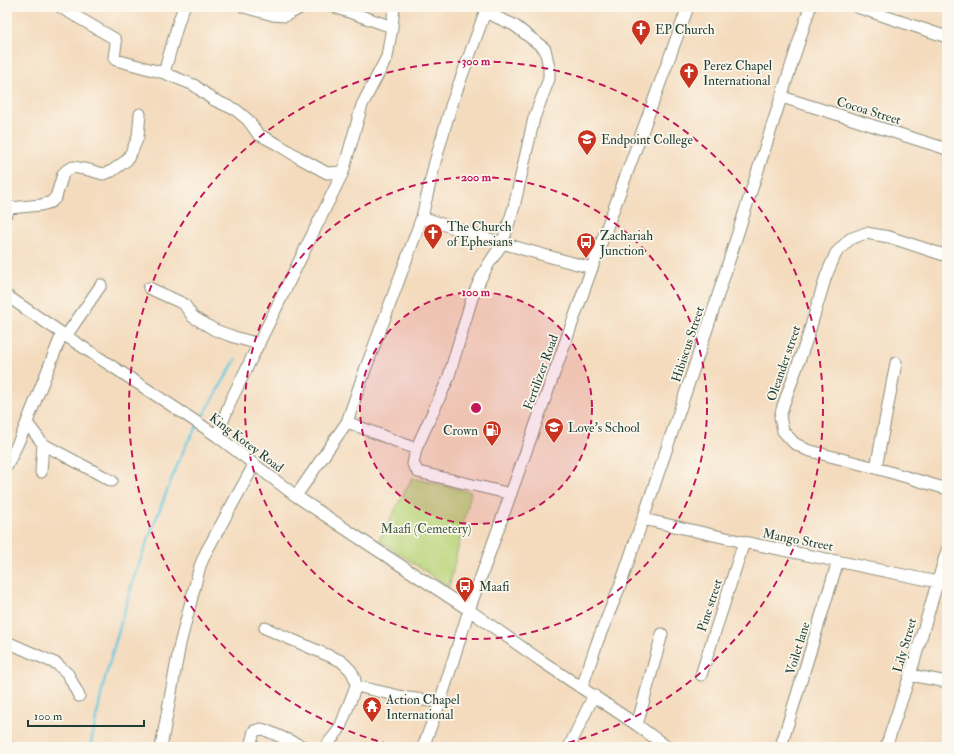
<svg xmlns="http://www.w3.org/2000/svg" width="954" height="754" font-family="'IM FELL Double Pica',serif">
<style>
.green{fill:#b9d479;stroke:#6c8856}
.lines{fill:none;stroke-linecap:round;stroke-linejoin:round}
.stream{stroke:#61c7de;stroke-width:2.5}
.minor-casing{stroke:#8a8c79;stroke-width:13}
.minor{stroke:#fff;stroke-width:11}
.ring{fill:none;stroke:#c2185b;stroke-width:2;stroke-dasharray:7 5}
.labels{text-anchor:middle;stroke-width:3.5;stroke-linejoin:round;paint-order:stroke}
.poi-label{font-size:13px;fill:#1f3d34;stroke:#fbf7ec;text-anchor:start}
.street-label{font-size:13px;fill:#1f3d34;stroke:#fbf7ec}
.park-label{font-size:13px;fill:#3e5b42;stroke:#fbf7ec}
.centre{fill:#c2185b;stroke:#fbf7ec;stroke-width:2}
.ring-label{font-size:12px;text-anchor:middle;font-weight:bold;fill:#c2185b;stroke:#fbf7ec;stroke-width:3.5;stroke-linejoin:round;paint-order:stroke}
</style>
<rect width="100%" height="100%" fill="#fbf7ec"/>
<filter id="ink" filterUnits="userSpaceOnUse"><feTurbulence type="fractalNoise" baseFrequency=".025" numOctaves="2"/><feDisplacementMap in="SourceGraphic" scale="8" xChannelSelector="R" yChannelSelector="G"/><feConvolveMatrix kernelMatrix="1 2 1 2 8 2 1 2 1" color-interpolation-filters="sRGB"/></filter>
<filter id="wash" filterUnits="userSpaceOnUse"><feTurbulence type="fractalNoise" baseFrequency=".012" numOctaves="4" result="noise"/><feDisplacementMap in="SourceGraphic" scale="16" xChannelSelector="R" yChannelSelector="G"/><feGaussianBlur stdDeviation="0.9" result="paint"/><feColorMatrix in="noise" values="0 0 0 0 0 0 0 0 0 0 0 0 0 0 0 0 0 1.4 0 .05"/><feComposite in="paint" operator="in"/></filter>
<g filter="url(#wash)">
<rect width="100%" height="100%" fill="#f4dbbe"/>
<path class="green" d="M412,478l59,14 -22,95 -70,-47z"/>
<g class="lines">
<path class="stream" d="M200,421l36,-62
M90,747l14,-65 31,-108 38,-99 14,-32 10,-17"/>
</g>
</g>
<g filter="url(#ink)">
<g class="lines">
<defs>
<path id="minor" d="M60,7l55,32 1,4 -2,15 2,2 48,13 30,12 18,14 24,11 12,10 10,14 19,10 21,13 29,16 16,-1
M244,7l29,8 12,1 17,-9
M335,7l57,20
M487,7l-36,99 -16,56 -13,55c56,20 112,36 170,51
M857,7l90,30
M485,12l29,13 31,24 4,18v12l-15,39 -20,89 -12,37 -14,21 -7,13 -9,20 -24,81 -32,70 -3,15 5,8 93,22
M164,73l15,-53 5,-13
M782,97l165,52
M7,213l3,-5 31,-3 10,-3 5,-5 7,-23 4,-4 6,-3 16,3 14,4 9,-3 15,-11 5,-9 6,-14 2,-23
M947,256l-58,-19 -23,-4 -16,6 -14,14 -10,23 -18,60 -25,70 -3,11 3,14 11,12 13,7 69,18 71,21
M149,288l35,16 9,13 22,13 19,7 25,7
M7,296l59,40 123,81 28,19 79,60 69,46 104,68 71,50 97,65 30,22
M66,336l35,-51
M347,422l69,27
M27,423l16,21 69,37
M217,436l14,-36 112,-228 19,-67 25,-48 5,-30 2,-20
M7,466l16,-34 39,-98
M876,468l20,-105
M41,472l2,-28
M296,496l51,-74 18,-52 25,-66 32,-87
M643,519l101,23 203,42
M265,628l76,33c10,9 13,11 15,25l52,12 32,4
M7,642l50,22 11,10 11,22
M701,675l43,-133
M910,675l37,7
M582,687l16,-47 22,-54 23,-67 69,-205 98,-307
M637,725l25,-91
M782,743l56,-182
M7,746l2,1
M161,747l19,-103 20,-78 6,-14 48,-87
M250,747l4,-16 7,-2 4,1 39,17
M325,747l13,-16 3,-6 15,-39
M423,747l17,-45 29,-92 123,-342 96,-261
M569,747l25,-52
M886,747l24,-72 37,-125"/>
</defs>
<use href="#minor" class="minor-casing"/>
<use href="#minor" class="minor"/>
</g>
</g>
<circle cx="476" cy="408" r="116" fill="#c2185b" fill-opacity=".12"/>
<g class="ring">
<circle cx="476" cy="408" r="116"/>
<circle cx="476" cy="408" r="231"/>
<path d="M401 747A347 347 0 1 1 551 747"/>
</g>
<defs>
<symbol id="church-pin" viewBox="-11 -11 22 30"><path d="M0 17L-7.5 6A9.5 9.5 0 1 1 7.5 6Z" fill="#c8321e" stroke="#fbf7ec"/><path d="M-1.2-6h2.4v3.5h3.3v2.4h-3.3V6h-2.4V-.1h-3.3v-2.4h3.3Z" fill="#fff"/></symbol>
<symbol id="school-pin" viewBox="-11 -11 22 30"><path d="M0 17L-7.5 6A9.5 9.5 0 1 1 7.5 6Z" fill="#c8321e" stroke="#fbf7ec"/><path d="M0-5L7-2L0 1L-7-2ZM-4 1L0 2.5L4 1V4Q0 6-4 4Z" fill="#fff"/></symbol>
<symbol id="bus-pin" viewBox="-11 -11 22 30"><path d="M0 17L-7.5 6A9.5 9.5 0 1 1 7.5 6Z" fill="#c8321e" stroke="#fbf7ec"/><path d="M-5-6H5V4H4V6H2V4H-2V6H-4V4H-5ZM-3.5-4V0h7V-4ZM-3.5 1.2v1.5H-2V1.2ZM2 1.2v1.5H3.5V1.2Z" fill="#fff"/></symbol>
<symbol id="fuel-pin" viewBox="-11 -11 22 30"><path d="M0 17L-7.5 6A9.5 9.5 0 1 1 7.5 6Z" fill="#c8321e" stroke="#fbf7ec"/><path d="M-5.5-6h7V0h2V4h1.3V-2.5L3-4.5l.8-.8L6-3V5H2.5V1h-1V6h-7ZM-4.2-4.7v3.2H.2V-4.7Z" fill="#fff"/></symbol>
<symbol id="temple-pin" viewBox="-11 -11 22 30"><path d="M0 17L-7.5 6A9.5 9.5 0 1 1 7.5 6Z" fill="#c8321e" stroke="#fbf7ec"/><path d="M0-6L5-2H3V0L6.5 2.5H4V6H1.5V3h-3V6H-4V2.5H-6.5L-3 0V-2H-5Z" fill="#fff"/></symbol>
</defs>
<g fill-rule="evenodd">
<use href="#church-pin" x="630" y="18" width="22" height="30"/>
<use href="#church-pin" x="678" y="61" width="22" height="30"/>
<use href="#school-pin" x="576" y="128" width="22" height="30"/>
<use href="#church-pin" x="422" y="222" width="22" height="30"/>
<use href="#bus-pin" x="575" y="231" width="22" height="30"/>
<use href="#school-pin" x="543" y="416" width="22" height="30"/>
<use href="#fuel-pin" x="481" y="419" width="22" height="30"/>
<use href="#bus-pin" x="454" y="575" width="22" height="30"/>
<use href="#temple-pin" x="361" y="695" width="22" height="30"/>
</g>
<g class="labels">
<g class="poi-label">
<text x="655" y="34">EP Church</text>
<text x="703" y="70">Perez Chapel<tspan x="703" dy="15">International</tspan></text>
<text x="601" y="144">Endpoint College</text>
<text x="447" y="231">The Church<tspan x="447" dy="15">of Ephesians</tspan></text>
<text x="600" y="240">Zachariah<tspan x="600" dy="15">Junction</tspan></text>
<text x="568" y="432">Love's School</text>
<text x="478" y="435" text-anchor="end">Crown</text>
<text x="479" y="591">Maafi</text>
<text x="386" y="704">Action Chapel<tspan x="386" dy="15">International</tspan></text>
</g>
<g class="street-label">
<text transform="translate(869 110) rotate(17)" y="5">Cocoa Street</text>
<text transform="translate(687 344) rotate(-72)" y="5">Hibiscus Street</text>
<text transform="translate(783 363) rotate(-71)" y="5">Oleander street</text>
<text transform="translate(540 372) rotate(-70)" y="5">Fertilizer Road</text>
<text transform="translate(247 442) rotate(37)" y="5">King Kotey Road</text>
<text transform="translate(798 539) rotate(11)" y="5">Mango Street</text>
<text transform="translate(709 605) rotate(-72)" y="5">Pine street</text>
<text transform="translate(904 645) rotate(-74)" y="5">Lily Street</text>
<text transform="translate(797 648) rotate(-73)" y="5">Voilet lane</text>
</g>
<g class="park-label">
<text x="426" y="533">Maafi (Cemetery)</text>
</g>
</g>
<circle cx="476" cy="408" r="6" class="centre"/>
<g class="ring-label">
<text x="476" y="65">300 m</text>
<text x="476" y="181">200 m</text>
<text x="476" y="296">100 m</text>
</g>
<rect width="954" height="754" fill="none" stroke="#fbf7ec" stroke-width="24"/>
<path d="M28 720v6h116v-6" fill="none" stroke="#1f3d34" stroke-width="2"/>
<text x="34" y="720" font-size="12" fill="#1f3d34" stroke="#fbf7ec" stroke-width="3" paint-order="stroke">100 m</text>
</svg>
